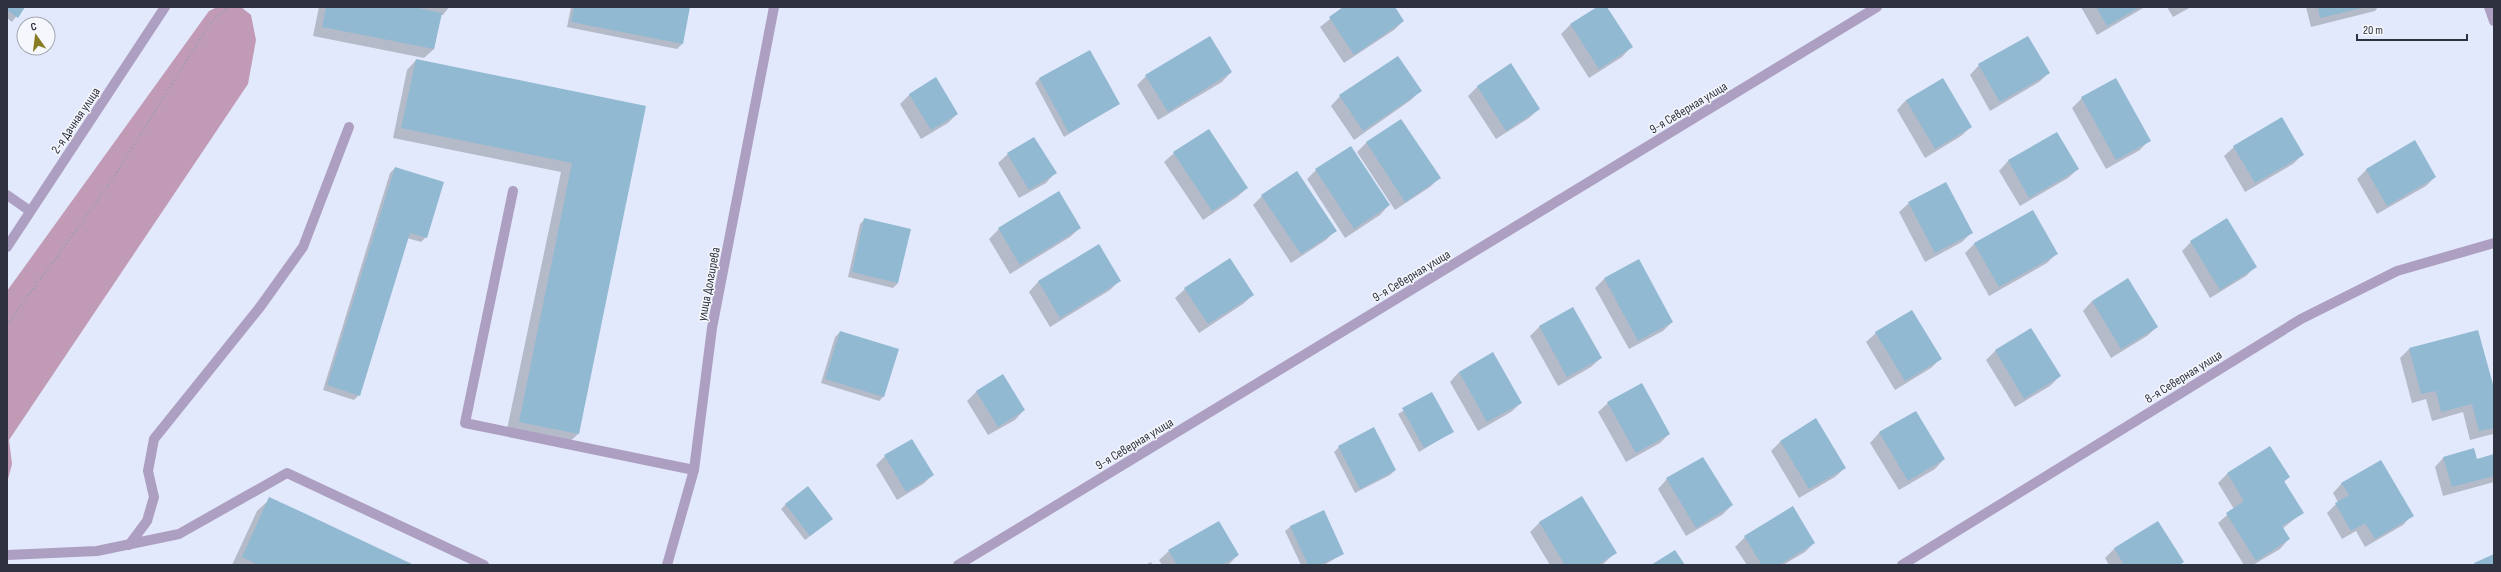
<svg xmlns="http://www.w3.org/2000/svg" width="2501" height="572" font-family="'Sofia Sans Condensed',sans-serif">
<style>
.forest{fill:#c19bb5}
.shadow{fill:#0003}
.building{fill:#91b9d2}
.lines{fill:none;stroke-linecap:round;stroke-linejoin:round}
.path{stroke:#999eae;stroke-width:2.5;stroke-dasharray:1 3;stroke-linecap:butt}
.service{stroke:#ad9fc1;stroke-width:10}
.minor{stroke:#ad9fc1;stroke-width:10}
.labels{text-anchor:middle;stroke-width:3;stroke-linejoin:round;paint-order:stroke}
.street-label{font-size:13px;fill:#2e323e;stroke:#f5f7fd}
</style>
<rect width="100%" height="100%" fill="#e3e9fc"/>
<path class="forest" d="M217,7h24l10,8 5,25 -8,44 -239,356 3,24 -5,19v-192l202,-280z"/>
<path class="shadow" d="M7,7h16l-11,15 -5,-4z
M319,7h130l-6,8h-2l-7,34 -10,9 -111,-22z
M571,7h118l-7,37 -5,5 -110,-22z
M1345,7h49l9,14 -9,9 -50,33 -24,-36z
M1598,7h8l25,40 -9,10 -33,21 -28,-44 9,-9z
M2081,7h64l-48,28z
M2167,7h24l-18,10z
M2306,7h72l-3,4 -64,16z
M416,60l229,47 -67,327 -13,12 -59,-12 55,-262 -168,-34 14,-68z
M1979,65l70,8 -10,9 -49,29 -20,-36z
M1231,72l-9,10 -64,38 -21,-35 9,-9z
M1040,78l79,26 -55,33 -29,-54z
M936,79l21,35 -9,9 -27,16 -21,-35 9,-9z
M1478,86l61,23 -10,9 -33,21 -28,-43z
M1421,90l-10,10 -57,40 -23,-34 9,-10z
M2082,98l67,42 -9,10 -34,19 -34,-61z
M1906,100l65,27 -10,9 -36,22 -28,-48z
M1401,120l38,58 -9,9 -35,23 -38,-58 9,-9z
M2057,133l21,36 -10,9 -48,28 -21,-35 9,-10z
M2415,141l20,36 -9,9 -49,28 -20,-35 9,-9z
M2234,147l69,7 -10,10 -48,28 -21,-36z
M1174,153l73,35 -10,9 -34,23 -39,-58z
M1008,154l47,19 -9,10 -27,15 -21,-35z
M395,168l31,69 -5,5 -14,-4 -48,157 -5,5 -31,-10 67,-217z
M1316,170l73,35 -9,10 -35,23 -38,-59z
M1946,183l26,49 -10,10 -37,20 -26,-50 10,-9z
M1059,192l21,36 -10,9 -60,37 -21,-35 10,-10z
M1262,196l73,35 -9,9 -35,23 -38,-58z
M2032,212l24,42 -9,9 -58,33 -24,-43 9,-9z
M865,219l33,64 -5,5 -45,-11 12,-53z
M2191,242l64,25 -9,9 -36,22 -28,-47z
M1098,246l21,35 -9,9 -60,37 -21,-35 9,-10z
M1638,261l34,61 -9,9 -34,18 -34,-61 9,-9z
M1185,289l68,6 -10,9 -44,29 -24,-35z
M2092,301l65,26 -10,9 -36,22 -28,-47z
M1573,308l28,50 -10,9 -33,19 -28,-50 9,-9z
M2031,329l29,47 -10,10 -35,21 -29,-47 9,-9z
M840,332l44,64 -5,5 -58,-18 14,-46z
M1876,333l64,26 -9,9 -36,22 -29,-48z
M2409,349l85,43 -1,42 -23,6 -7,-28 -31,9 -6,-22 -14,4 -12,-45z
M1459,372l62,31 -10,9 -33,19 -28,-49z
M977,391l47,19 -9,10 -27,15 -21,-34z
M1431,394l21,38 -33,20 -21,-38z
M1608,403l61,31 -9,9 -34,19 -28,-50z
M1915,412l29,47 -9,10 -36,21 -29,-47 9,-10z
M1816,420l29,48 -10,9 -36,21 -28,-47 9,-9z
M1339,447l56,23 -5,5 -35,18 -21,-41z
M2270,447l19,30 -5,5 18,31 -20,16 7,10 -9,10 -27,16h-9l-26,-42 16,-14 -16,-26 9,-9z
M2494,455v27l-51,14 -8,-29 9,-10 32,3z
M885,456l48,19 -10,9 -26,16 -21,-35z
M1667,479l65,26 -10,10 -36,21 -28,-47z
M2342,483l70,32 -9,10 -38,22 -9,-16 -14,8 -15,-26 11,-11 -5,-9z
M270,499l142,66h-180l25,-54z
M786,504l46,15 -27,21 -24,-31z
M1792,508l22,35 -9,9 -22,13h-36l-12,-18 10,-10z
M1323,511l20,43 -19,11h-23l-16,-34 5,-4z
M1540,522l75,31 -13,12h-52l-20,-33z
M2158,522l25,40 -3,3h-71l-4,-7 9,-9z
M1169,551l69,4 -10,10h-66l-3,-5z
M1151,562l2,3h-8z"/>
<path class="building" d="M7,7h18l-7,11 -11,-8z
M326,7h88l28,6 -8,36 -112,-22z
M574,7h116l-7,37 -112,-22z
M1343,7h52l9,14 -50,34 -25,-38z
M1597,7h10l26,40 -34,22 -29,-45z
M2096,7h44l-33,19z
M2318,7h44v1l-42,10z
M1210,36l22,36 -64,40 -23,-37z
M2028,36l22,37 -50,29 -22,-38z
M1090,50l30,54 -51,29 -30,-55z
M1398,56l24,35 -59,40 -24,-36z
M416,59l230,47 -67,328 -60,-12 53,-259 -171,-35z
M1511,63l29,46 -34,22 -29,-45z
M936,77l22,37 -27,16 -22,-36z
M1943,78l29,49 -37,22 -29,-49z
M2116,78l35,63 -35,19 -35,-63z
M2282,117l22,38 -49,28 -22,-37z
M1401,119l40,59 -36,24 -39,-60z
M1209,129l39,59 -36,23 -39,-59z
M2057,132l22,37 -50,29 -21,-38z
M1034,137l23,36 -28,17 -22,-37z
M2415,140l21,37 -49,29 -21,-37z
M1351,146l39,59 -36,24 -39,-60z
M395,167l49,15 -17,56 -17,-5 -50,163 -33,-11z
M1297,171l40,60 -36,23 -40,-59z
M1946,182l27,51 -38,20 -27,-51z
M1059,191l22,37 -61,37 -22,-37z
M2033,210l25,44 -59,33 -25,-44z
M864,218l47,11 -13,54 -46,-11z
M2227,218l30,49 -37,23 -30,-49z
M1099,244l22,37 -61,37 -22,-37z
M1230,258l24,37 -46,29 -24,-36z
M1639,259l34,63 -35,19 -34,-63z
M2128,278l30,49 -37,22 -29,-48z
M1573,307l29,51 -35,19 -28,-51z
M1912,310l30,49 -37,22 -30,-49z
M2031,328l30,48 -37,23 -29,-49z
M2478,330l16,58v40l-15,3 -7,-27 -31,8 -5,-21 -15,3 -12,-46z
M840,331l59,18 -15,48 -59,-18z
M1493,352l29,51 -35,19 -28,-50z
M1003,374l22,36 -27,17 -22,-36z
M1642,383l28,51 -34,19 -29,-51z
M1432,392l22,40 -30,16 -22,-40z
M1916,411l29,48 -37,22 -29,-49z
M1816,418l30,50 -37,21 -29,-48z
M1374,427l22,43 -36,19 -22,-43z
M912,439l22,36 -28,17 -22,-37z
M2270,446l20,31 -6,4 20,32 -22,13 8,13 -34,22 -30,-48 18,-12 -17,-28z
M2474,448l3,11 17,-5v22l-42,11 -9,-30z
M1703,457l30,48 -37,23 -30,-50z
M2381,460l33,56 -39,23 -10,-16 -14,8 -16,-28 14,-8 -8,-12z
M808,486l25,33 -23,17 -25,-32z
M1582,496l35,57 -20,12h-32l-26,-43z
M269,497l37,17 108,51h-156l-16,-8z
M1793,506l22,37 -36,22h-17l-18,-29z
M1324,510l20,44 -24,11h-12l-18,-39z
M1219,521l20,34 -17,10h-45l-9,-15z
M2158,521l26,41 -5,3h-55l-10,-17z
M1675,550l10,15h-34z
M2494,554v11h-19l-1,-2z"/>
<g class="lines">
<path class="path" d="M7,325l101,-139 103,-164 17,-15"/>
<path class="service" d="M513,191l-48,232 229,47
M129,545l18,-24 7,-24 -6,-26 6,-32 106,-132 43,-60 46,-120
M7,555l90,-4 82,-17 108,-61 197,92"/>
<path class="minor" d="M2489,7l5,14
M7,195l23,16
M7,247l158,-240
M667,565l27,-95 18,-142 62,-321
M958,565l919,-558
M1902,565l399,-246 96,-48 97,-28"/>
</g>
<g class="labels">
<g class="street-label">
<text transform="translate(1688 107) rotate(-31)" y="5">9-я Северная улица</text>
<text transform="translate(75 120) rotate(-56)" y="5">2-я Дачная улица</text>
<text transform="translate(1411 275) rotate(-31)" y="5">9-я Северная улица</text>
<text transform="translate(708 284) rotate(-79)" y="5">улица Долгирева</text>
<text transform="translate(2183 376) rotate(-32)" y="5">8-я Северная улица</text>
<text transform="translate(1134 443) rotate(-31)" y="5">9-я Северная улица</text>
</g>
</g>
<rect width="2501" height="572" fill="none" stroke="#2e323e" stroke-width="16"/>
<g transform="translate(36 36) rotate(346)"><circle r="19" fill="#f5f7fd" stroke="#a5a8b1"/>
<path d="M0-3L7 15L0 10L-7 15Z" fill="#887b21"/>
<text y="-6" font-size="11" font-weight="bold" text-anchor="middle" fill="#2e323e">С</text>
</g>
<path d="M2357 34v6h110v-6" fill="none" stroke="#2e323e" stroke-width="2"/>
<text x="2363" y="34" font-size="12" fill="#2e323e" stroke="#f5f7fd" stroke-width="3" paint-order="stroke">20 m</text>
</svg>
